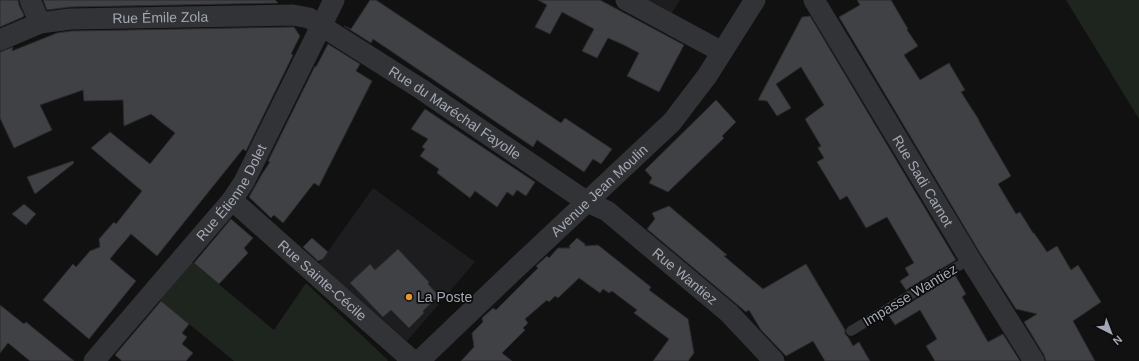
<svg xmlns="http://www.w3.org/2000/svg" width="1139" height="361" font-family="Arial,sans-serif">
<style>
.built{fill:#1d1d1f}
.green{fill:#1d251e}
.building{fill:#404145;stroke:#2b2b2e}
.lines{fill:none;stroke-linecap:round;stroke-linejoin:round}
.service{stroke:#323337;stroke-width:10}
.minor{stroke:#323337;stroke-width:21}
.poi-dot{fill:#e99532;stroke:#0c0c0d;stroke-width:1.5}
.labels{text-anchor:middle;stroke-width:3.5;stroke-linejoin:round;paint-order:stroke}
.street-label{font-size:14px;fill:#a3a9b2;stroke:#0c0c0d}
.poi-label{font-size:14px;fill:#a3a9b2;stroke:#0c0c0d;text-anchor:start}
</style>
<rect width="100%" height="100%" fill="#111112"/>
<path class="built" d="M648,0h32l-8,13z
M373,188l102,74 -68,79 -88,-77z"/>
<path class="green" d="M1066,0h73v119z
M191,261l83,69 32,-47 82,77 -1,1h-153l-74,-61z"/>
<path class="building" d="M0,0h18l1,5 5,10 -1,2 -23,10z
M43,0h232l3,3 -208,4 -23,3z
M370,0h6l185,123 4,-5 47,31 -11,15 -8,-5 -9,13 -47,-32 -4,7 -160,-108 -2,4 -27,-17 7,3z
M538,0h62l84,45 -25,47 -32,-16 12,-23 -15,-8 -16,-7 -11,20 -15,-7 12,-22 -32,-17 -12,22 -15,-7 12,-22z
M857,0h34l17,29 -1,1 11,16 -14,9 16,25 29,-17 16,27 -4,2 18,28v1l32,55 -13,8 18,30 4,-2 13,21h1l13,19 10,-6 14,24 7,-5 23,37 -28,19 22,40h-49l-2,-6 -20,-33 13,-8 -21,-5 -36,-56 -141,-236 21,-12z
M810,16l146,244 -50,30 -6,-9 9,-6 -4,-7 9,-5 -27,-46 -21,11 -19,-32 -7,4 -23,-38 7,-4 -6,-10 3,-2 -16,-27 19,-14 -23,-38 -25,17 15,24 -14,8 -10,-15 -9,-1 44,-83z
M292,27h2l6,9 -9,18 2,1 -47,96 -3,-2 -86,107 -26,-22 -13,15 -8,10 26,22 -47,58 -46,-39 30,-36 3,3 14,-16 10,-4 -1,-8 15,-17 2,2 26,-33 -51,-43 19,-16 40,32 25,-31 -24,-19 -27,12 -1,-26 -39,1 -1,-11 -43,15 12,25 -38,18 -14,-30v-66l13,-5 -1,4 45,-18 14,-2z
M328,44l32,20 -4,7 16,10 -53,105 -5,-3 -31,40 -9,-8 -3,3 -22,-21 13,-23 8,-12 -2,-1 47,-95 1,1z
M716,100l20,22 -14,14 2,2 -56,54 -19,-9 3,-5 -7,-8z
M425,109l110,73 -9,14 -9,-6 -4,6 -6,-4 -10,15 -22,-16 -5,7 -33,-25 2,-4 -19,-13 5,-7 -3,-2 6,-8 -17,-10z
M73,161l1,2 -39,31 -8,-17z
M24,204l12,10 -10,11 -14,-11z
M669,206l58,49 -3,1 39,33 43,-25 39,66v4l3,3 5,9 6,-4 11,19h-45l-12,-20 -27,15 -25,-26 -12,-20 -3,2 -99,-83 8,-10 -3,-6z
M231,219l22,19 -9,10 4,5 -29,31 -25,-21z
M312,238l16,14 -5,7 -5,2 -15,-14z
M577,238l8,6v2l13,-1 53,42 -2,3 39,29 6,34 -6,8h-35l16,-22 -35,-26 3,-3 -25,-19 -3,2 -6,-4 -3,4 -21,-15 -21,20 -3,-2 -6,6 -2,-2 -22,19 3,4 -5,5 2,2 -23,23 10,8h-51l13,-14 -2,-14 11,-11 -1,-4 11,-10 3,2 42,-42 -2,-2 11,-10 2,2 9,-10h12l-1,-2z
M398,249l31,33 -1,2 11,12 -16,15 1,2 -15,15 -18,-18 -8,7 -33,-34 20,-19 5,6z
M955,275l11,19 -4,3 26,45 15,-8 17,27h-85l-9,-15 11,-7 -17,-29 -25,15 -6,-9z
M161,301l28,23 -7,9 5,4 -5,7 11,9 -7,8h-64l-7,-6z
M0,305l24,19 2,-2 48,39h-44l-22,-18 -8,10z"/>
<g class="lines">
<path class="service" d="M851,331l119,-72"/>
<g class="minor">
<path d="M30,0l10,23"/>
<path d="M626,0l96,52"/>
<path id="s1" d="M814,0l156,259 64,102"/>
<path id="s2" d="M0,40l40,-17 30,-4 223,-4 16,3 112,71 166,113 20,9 122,102 45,48"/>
<path id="s3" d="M232,200l181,161"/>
<path id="s4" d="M94,361l138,-161 12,-18 90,-182"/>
<path id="s5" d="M419,361l90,-86 163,-153 35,-46 48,-76"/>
</g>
</g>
<circle class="poi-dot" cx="409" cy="297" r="4"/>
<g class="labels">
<g class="street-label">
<text dy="5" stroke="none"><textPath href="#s2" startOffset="164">Rue Émile Zola</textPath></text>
<text dy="5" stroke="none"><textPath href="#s2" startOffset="487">Rue du Maréchal Fayolle</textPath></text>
<text dy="5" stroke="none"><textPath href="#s1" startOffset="211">Rue Sadi Carnot</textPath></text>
<text dy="5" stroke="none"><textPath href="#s4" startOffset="218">Rue Étienne Dolet</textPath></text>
<text dy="5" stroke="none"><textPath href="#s5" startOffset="248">Avenue Jean Moulin</textPath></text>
<text dy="5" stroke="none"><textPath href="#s2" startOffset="770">Rue Wantiez</textPath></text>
<text dy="5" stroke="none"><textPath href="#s3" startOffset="121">Rue Sainte-Cécile</textPath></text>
<text transform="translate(910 295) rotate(-31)" y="5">Impasse Wantiez</text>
</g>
<g class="poi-label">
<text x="417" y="302">La Poste</text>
</g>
</g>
<g transform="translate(1111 333) rotate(138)" stroke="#0c0c0d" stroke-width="3" paint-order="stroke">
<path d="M0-3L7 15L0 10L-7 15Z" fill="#a3a9b2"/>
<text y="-6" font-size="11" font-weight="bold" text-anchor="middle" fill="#a3a9b2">N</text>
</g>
</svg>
